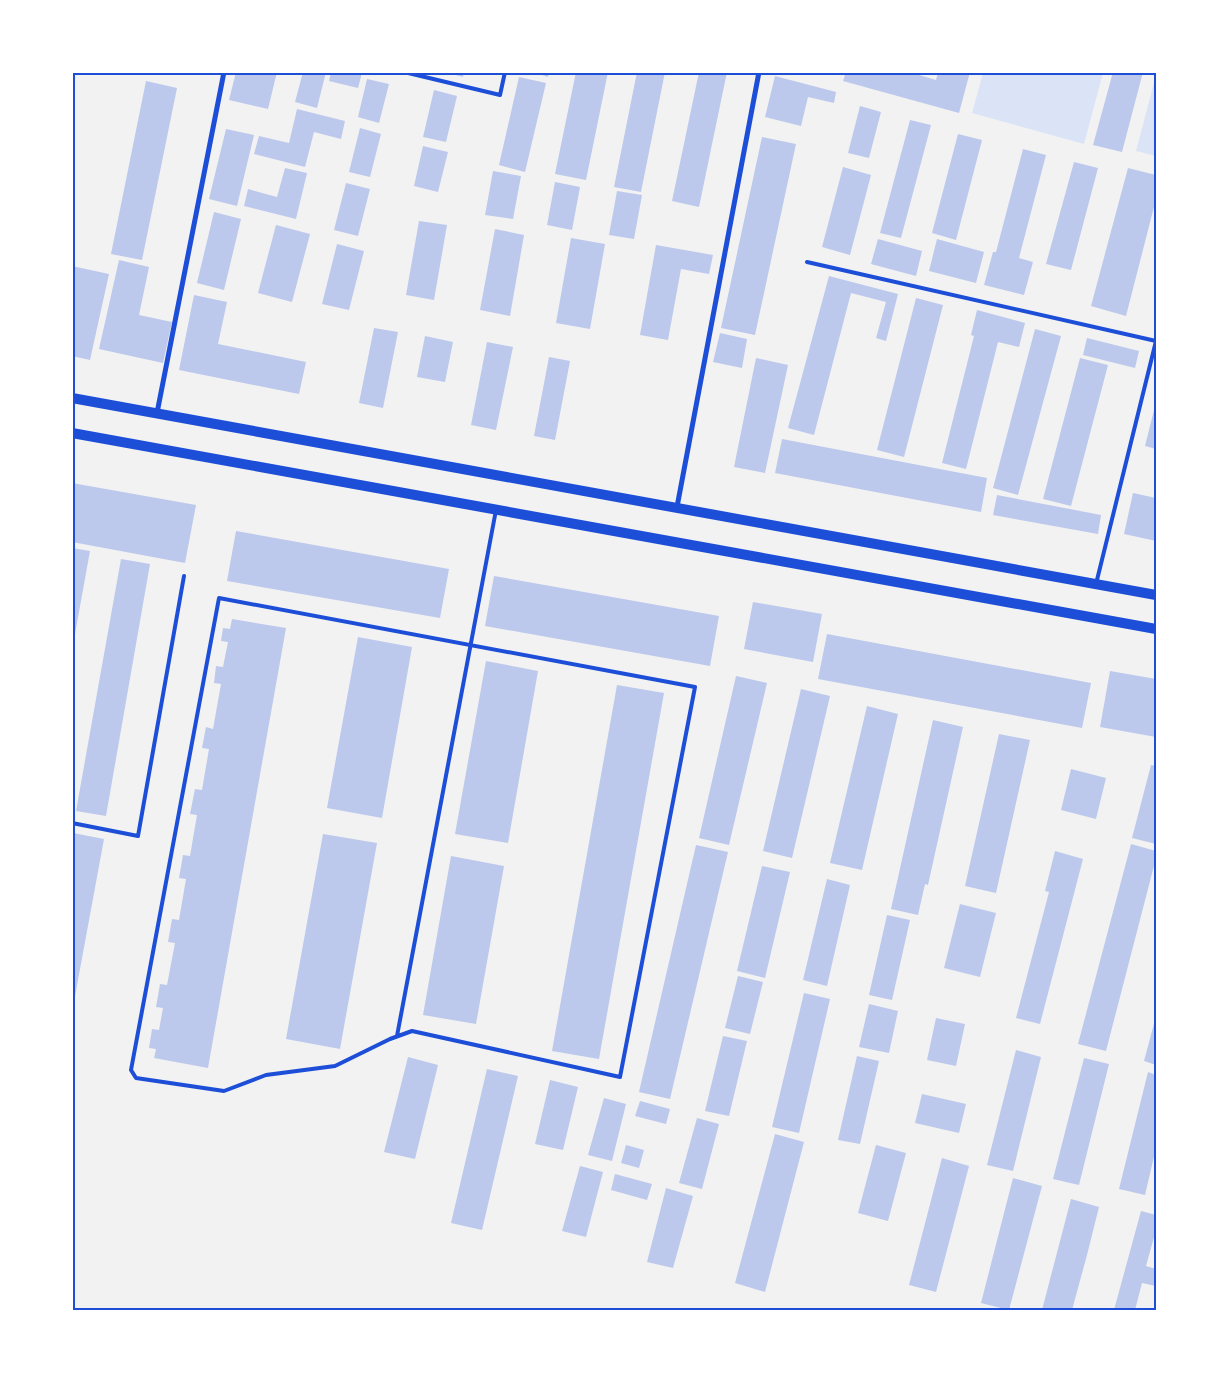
<svg xmlns="http://www.w3.org/2000/svg" width="1229" height="1383" font-family="Figtree,sans-serif">
<style>
.green{fill:#dbe4f7}
.building{fill:#bdc9ec}
.lines{fill:none;stroke-linecap:round;stroke-linejoin:round}
.service{stroke:#1d4ed8;stroke-width:4}
.minor{stroke:#1d4ed8;stroke-width:5}
.secondary{stroke:#1d4ed8;stroke-width:10}
.neatline{fill:none;stroke:#1d4ed8;stroke-width:2}
</style>
<rect width="100%" height="100%" fill="#f2f2f2"/>
<path class="green" d="M983,73h120l-19,71 -112,-31z
M1156,75v81l-20,-5z"/>
<path class="building" d="M236,72h41l-9,37 -39,-9z
M303,72h23l-9,36 -22,-6z
M331,72l31,1 -4,15 -29,-7z
M445,72h19l-1,5z
M533,72h16l-1,5z
M576,72h32l-22,108 -31,-6z
M637,72h28l-24,120 -27,-5z
M699,72h28l-28,135 -27,-6z
M846,72h63l27,8 2,-8h32l-11,41 -116,-32z
M1113,72h30l-21,80 -29,-7z
M775,76l61,16 -2,11 -26,-6 -7,29 -36,-9z
M519,77l27,6 -21,89 -26,-7z
M367,79l22,5 -10,39 -21,-6z
M146,81l31,7 -35,172 -31,-6z
M434,90l23,6 -11,46 -23,-5z
M860,106l21,6 -12,46 -21,-5z
M297,109l48,12 -4,18 -27,-7 -9,35 -51,-13 5,-18 30,7z
M910,120l21,5 -30,113 -21,-5z
M360,128l21,6 -11,43 -21,-5z
M226,129l28,6 -17,71 -28,-7z
M958,134l24,6 -26,100 -24,-7z
M762,137l34,7 -41,191 -34,-7z
M423,146l25,6 -10,40 -24,-6z
M1023,149l23,6 -27,103 14,4 -9,33 -40,-10 9,-33h3z
M1074,162l24,6 -27,102 -25,-6z
M843,167l28,8 -21,80 -28,-8z
M285,168l22,5 -11,46 -52,-13 4,-17 29,8z
M1128,168l28,7v24l-30,117 -35,-10z
M493,171l28,5 -8,43 -28,-4z
M555,182l25,5 -8,43 -25,-5z
M346,183l24,6 -12,47 -24,-6z
M617,191l25,4 -8,44 -25,-4z
M214,212l27,7 -17,71 -27,-7z
M419,221l28,4 -13,75 -28,-5z
M276,225l34,9 -18,68 -34,-9z
M495,229l29,6 -14,81 -30,-6z
M571,238l34,6 -15,85 -34,-6z
M878,239l44,12 -6,25 -45,-12z
M937,239l47,13 -8,31 -47,-12z
M337,244l27,7 -15,59 -27,-6z
M656,245l57,10 -4,19 -28,-5 -13,71 -28,-5z
M119,260l30,7 -10,48 33,7 -9,41 -64,-14z
M72,266l37,8 -19,86 -18,-4z
M829,276l69,18 -12,47 -10,-3 10,-36 -35,-9 -37,142 -26,-7z
M194,295l33,7 -9,42 88,18 -7,32 -120,-24z
M916,298l27,7 -39,152 -27,-7z
M977,310l48,13 -6,24 -21,-5 -32,127 -24,-6 32,-127 -3,-1z
M374,328l24,4 -15,76 -24,-5z
M1035,329l26,7 -43,159 -25,-7z
M720,333l27,6 -5,29 -29,-6z
M425,336l28,6 -8,40 -28,-5z
M1087,338l52,13 -4,17 -52,-13z
M487,342l26,5 -17,83 -25,-5z
M549,357l21,4 -15,79 -21,-4z
M756,358l32,7 -23,108 -31,-6z
M1080,358l28,7 -37,141 -28,-7z
M1156,402v47l-11,-3z
M782,439l205,39 -6,34 -206,-39z
M72,483l124,22 -11,58 -113,-21z
M1133,493l23,5v43l-32,-7z
M997,495l104,20 -3,19 -105,-19z
M236,531l213,38 -9,49 -213,-37z
M72,548l18,3 -17,94h-1z
M121,559l29,5 -44,252 -30,-5z
M494,576l225,40 -9,50 -225,-40z
M753,602l69,12 -9,48 -69,-13z
M232,619l54,9 -78,440 -54,-10 2,-9 -7,-1 3,-19 7,1 4,-22 -7,-1 4,-23 7,1 8,-42 -7,-1 4,-23 7,1 7,-41 -7,-1 4,-23 7,1 7,-41 -7,-1 5,-25 7,1 7,-41 -7,-1 4,-21 7,2 8,-45 -7,-1 2,-17 7,1 5,-25 -7,-1 2,-13 7,1z
M827,634l264,49 -9,45 -264,-49z
M358,637l54,10 -30,171 -55,-10z
M486,661l52,10 -30,172 -53,-9z
M1110,671l46,8v58l-56,-10z
M736,676l31,7 -38,162 -30,-7z
M617,685l47,8 -65,366 -47,-8z
M801,689l29,7 -38,162 -29,-7z
M867,706l31,8 -36,156 -32,-7z
M933,720l30,7 -35,158 -3,-1 -7,31 -27,-6z
M999,734l31,6 -34,153 -31,-7z
M1151,765l5,1v78l-24,-6z
M1071,769l35,9 -10,41 -35,-9z
M73,833l31,6 -31,168h-1z
M323,834l54,9 -37,206 -54,-10z
M1131,844l25,7v7l-50,193 -28,-7z
M696,845l32,7 -58,247 -31,-7z
M1055,851l28,8 -43,165 -24,-6 33,-126 -4,-1z
M451,856l53,10 -28,158 -53,-9z
M762,866l28,6 -25,106 -28,-7z
M827,879l23,6 -23,101 -24,-6z
M960,904l36,9 -16,64 -36,-9z
M887,915l23,5 -18,80 -23,-5z
M738,976l25,6 -13,52 -25,-6z
M804,993l26,6 -31,134 -27,-6z
M869,1004l29,7 -9,42 -30,-6z
M1156,1016v49l-12,-4z
M936,1018l29,6 -9,42 -29,-6z
M723,1036l24,5 -18,75 -24,-5z
M1016,1050l25,7 -28,114 -26,-6z
M857,1056l22,5 -19,83 -22,-4z
M408,1057l30,8 -23,94 -31,-7z
M1084,1058l25,6 -30,121 -26,-6z
M487,1069l31,7 -36,154 -31,-7z
M1148,1072l8,3v73l-11,47 -26,-6z
M550,1080l28,7 -15,63 -28,-6z
M922,1094l44,10 -7,29 -44,-10z
M604,1098l22,6 -14,57 -24,-6z
M640,1101l30,8 -4,15 -31,-8z
M697,1118l22,6 -17,65 -23,-6z
M775,1134l29,8 -39,150 -30,-9z
M626,1145l18,5 -5,18 -18,-5z
M876,1145l30,8 -18,68 -30,-8z
M942,1158l27,8 -33,126 -27,-7z
M580,1166l23,6 -17,65 -24,-6z
M615,1174l37,10 -5,16 -36,-10z
M1013,1178l29,8 -33,124 -28,-7z
M666,1188l27,8 -20,72 -26,-6z
M1071,1199l28,8 -12,48 -15,55h-30z
M1141,1211l15,4v15l-10,36 10,3v17l-14,-3 -7,27h-21z"/>
<g class="lines">
<path class="service" d="M404,72l96,23 5,-23
M807,262l349,79 -60,243
M219,598l476,89 -75,390 -208,-46 -22,8 -55,27 -69,9 -42,16 -88,-13 -5,-8z
M72,823l66,13 46,-260
M397,1036l99,-526"/>
<path class="minor" d="M157,413l67,-341
M677,507l82,-435"/>
<path class="secondary" d="M72,398l1084,197
M72,433l1084,196"/>
</g>
<rect width="1229" height="1383" fill="none" stroke="#ffffff" stroke-width="148"/>
<rect x="74" y="74" width="1081" height="1235" class="neatline"/>
</svg>
